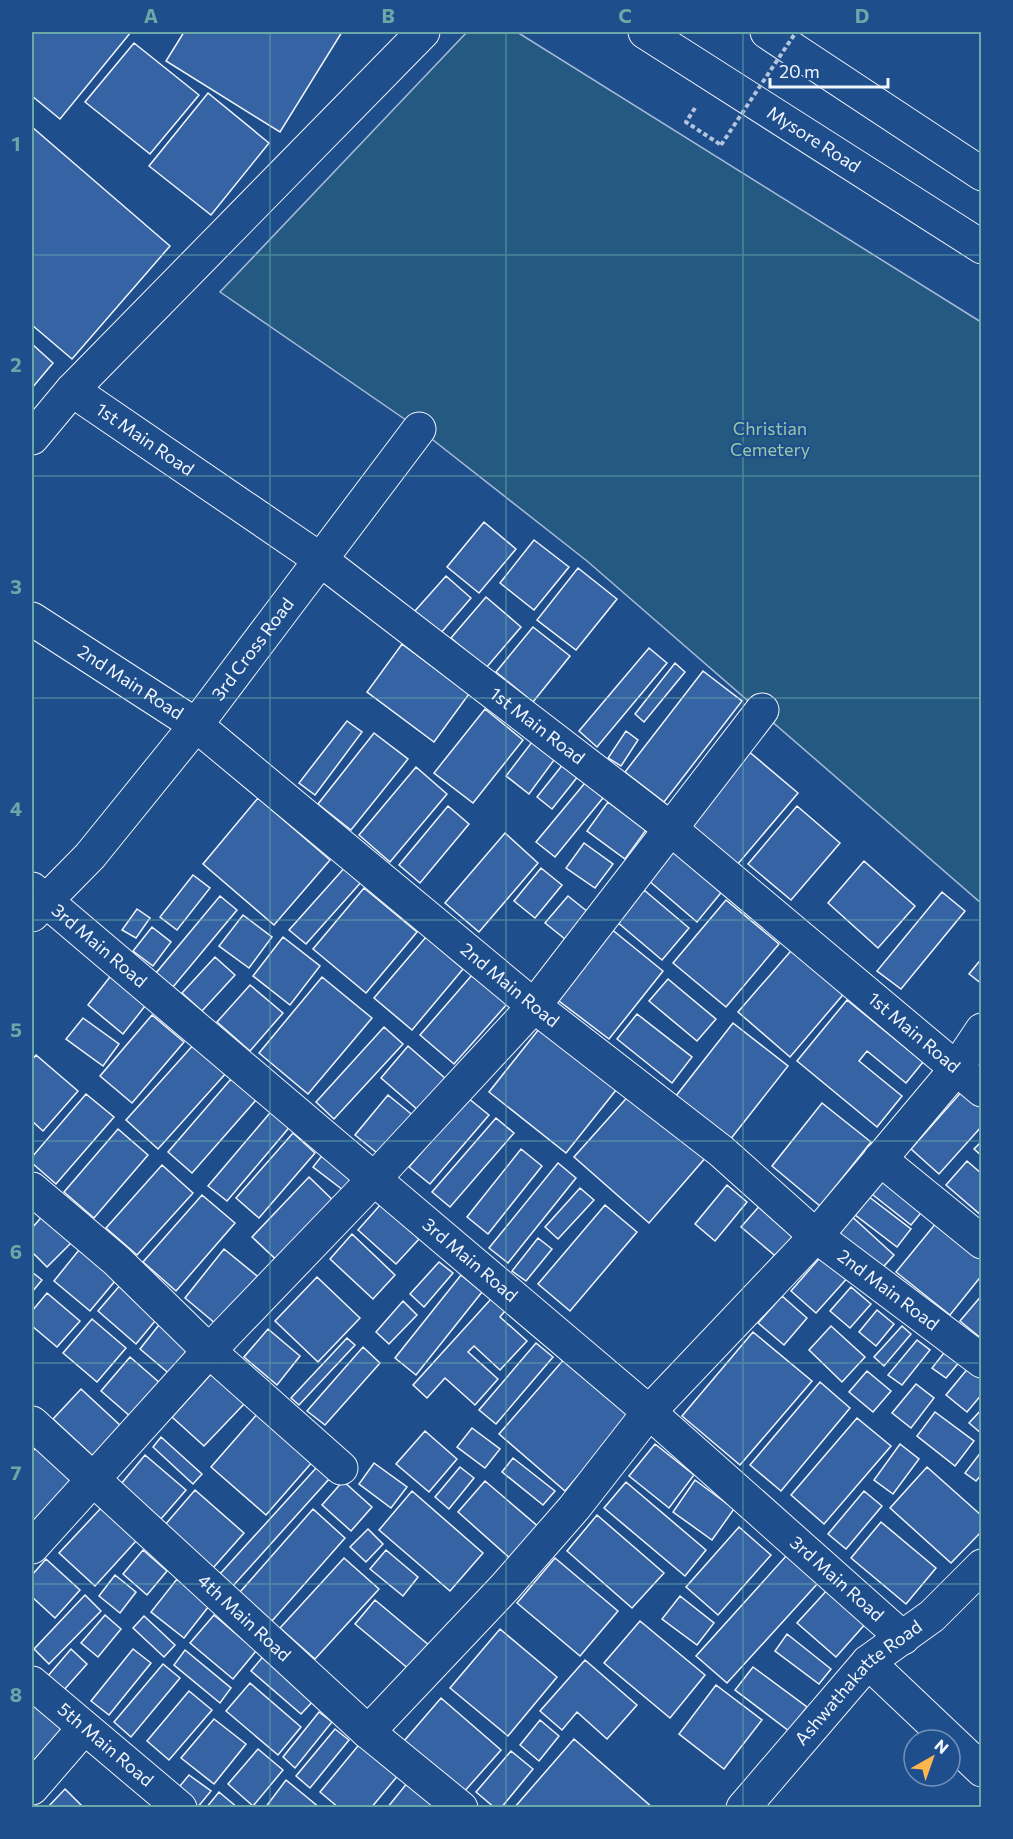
<svg xmlns="http://www.w3.org/2000/svg" width="1013" height="1839" font-family="Commissioner,sans-serif">
<style>
.green{fill:#245a82;stroke:#a8bbd7;stroke-width:1.5}
.building{fill:#3563a3;stroke:#f2f6ff;stroke-width:1.5}
.lines{fill:none;stroke-linecap:round;stroke-linejoin:round}
.minor-casing{stroke:#f2f6ff;stroke-width:35}
.highway-casing{stroke:#f2f6ff;stroke-width:35}
.path{stroke:#b3c4dc;stroke-width:4;stroke-dasharray:4.5 3;stroke-linecap:butt}
.minor{stroke:#1f4e8c;stroke-width:33}
.highway{stroke:#1f4e8c;stroke-width:33}
.path-bridge{stroke:#b3c4dc;stroke-width:4;stroke-dasharray:4.5 3;stroke-linecap:butt}
.grid{fill:none;stroke:#6aa9a8;stroke-width:1.5;stroke-opacity:0.55}
.labels{text-anchor:middle;stroke-width:4.5;stroke-linejoin:round;paint-order:stroke}
.street-label{font-size:18px;fill:#f2f6ff;stroke:#1f4e8c}
.park-label{font-size:18px;fill:#97c8a6;stroke:#1f4e8c}
.neatline{fill:none;stroke:#6aa9a8;stroke-width:2}
.grid-label{font-size:20px;text-anchor:middle;font-weight:bold;fill:#6aa9a8}
</style>
<rect width="100%" height="100%" fill="#1f4e8c"/>
<path class="green" d="M467,32h50l464,290v581l-394,-342 -168,-132 -199,-137z"/>
<path class="building" d="M32,32h99l-71,87 -28,-23z
M184,32h158l-62,100 -114,-71z
M134,43l65,52 -49,59 -65,-52z
M208,93l61,50 -58,72 -62,-49z
M32,127l138,119 -98,113 -40,-34z
M32,344l21,19 -21,25z
M484,522l32,27 -37,44 -32,-26z
M534,540l35,27 -35,43 -34,-27z
M578,568l39,31 -41,51 -39,-30z
M446,576l25,22 -31,36 -26,-22z
M486,597l35,30 -35,41 -35,-30z
M533,627l37,29 -37,46 -37,-30z
M402,644l67,50 -35,48 -67,-50z
M649,648l18,15 -70,84 -18,-16z
M675,663l10,9 -41,50 -9,-8z
M703,671l39,30 -78,101 -39,-30z
M485,709l38,31 -50,63 -39,-30z
M347,721l15,11 -47,63 -16,-12z
M626,731l12,9 -17,26 -13,-8z
M374,733l34,26 -57,71 -33,-26z
M532,742l22,18 -25,34 -23,-18z
M747,750l51,43 -61,72 -50,-43z
M564,763l15,12 -27,34 -15,-12z
M416,767l31,27 -57,68 -31,-27z
M589,778l18,15 -52,64 -19,-15z
M258,798l72,62 -56,65 -71,-61z
M608,802l38,28 -21,29 -38,-28z
M448,806l21,18 -49,59 -21,-18z
M797,806l43,37 -49,57 -43,-36z
M505,833l33,30 -59,69 -34,-29z
M584,843l29,21 -18,24 -29,-20z
M675,847l49,42 -27,33 -49,-42z
M864,861l51,45 -37,42 -50,-45z
M347,865l16,15 -57,64 -17,-14z
M541,868l21,17 -27,33 -21,-17z
M193,875l17,13 -33,42 -17,-13z
M364,888l53,44 -51,61 -53,-44z
M644,890l45,38 -27,32 -45,-38z
M942,892l23,19 -64,78 -24,-18z
M220,896l17,14 -64,77 -17,-14z
M568,896l20,16 -23,27 -20,-16z
M726,900l53,44 -53,63 -53,-44z
M137,909l13,9 -14,20 -14,-8z
M243,915l29,22 -23,31 -30,-22z
M152,927l19,15 -18,24 -20,-15z
M610,928l53,43 -54,68 -54,-41z
M283,937l37,29 -30,39 -37,-29z
M426,937l37,32 -51,61 -38,-32z
M796,945l51,45 -57,67 -52,-45z
M215,957l20,18 -33,36 -20,-18z
M982,958v26l-13,-10z
M113,973l36,28 -26,33 -35,-29z
M472,975l35,29 -53,60 -34,-29z
M322,977l50,41 -64,76 -49,-41z
M668,979l48,40 -19,22 -48,-40z
M250,985l33,28 -33,38 -33,-29z
M847,1000l76,62 -17,21 -39,-32 -8,10 43,35 -25,31 -80,-66z
M637,1014l55,43 -20,26 -55,-44z
M152,1015l32,27 -52,61 -32,-27z
M83,1018l36,26 -16,22 -37,-27z
M733,1023l55,43 -62,79 -54,-44z
M543,1024l77,61 -54,68 -77,-61z
M384,1027l19,17 -69,75 -18,-17z
M195,1043l32,29 -69,77 -32,-29z
M408,1046l38,33 -28,31 -37,-32z
M36,1055l42,36 -35,40 -11,-10v-61z
M231,1079l25,21 -64,73 -24,-21z
M964,1089l18,16v21l-43,48 -28,-25z
M632,1092l75,64 -58,67 -75,-66z
M86,1094l28,23 -58,67 -24,-21v-6z
M388,1095l27,22 -33,40 -27,-22z
M468,1098l21,17 -59,69 -21,-17z
M822,1103l49,39 -51,64 -48,-40z
M275,1107l18,16 -66,78 -19,-15z
M496,1118l18,15 -64,74 -18,-15z
M118,1129l30,26 -54,63 -30,-26z
M293,1133l22,20 -56,65 -23,-20z
M982,1141v15l-8,-7z
M521,1149l21,17 -54,68 -21,-17z
M324,1153l30,23 -11,14 -30,-23z
M967,1161l15,13v42l-36,-31z
M558,1163l18,15 -68,85 -19,-15z
M162,1165l31,28 -56,62 -31,-27z
M886,1169l43,34 -18,22 -43,-34z
M309,1177l32,31 -57,59 -32,-30z
M727,1185l20,17 -32,39 -20,-17z
M580,1188l14,12 -36,39 -13,-12z
M864,1193l47,36 -14,18 -47,-36z
M202,1195l33,28 -59,68 -33,-29z
M763,1202l38,31 -22,26 -38,-32z
M381,1204l38,35 -23,25 -38,-34z
M605,1205l32,27 -67,79 -32,-27z
M46,1212l29,27 -28,28 -15,-15v-24z
M848,1213l46,42 -19,21 -47,-41z
M941,1217l41,33v25l-32,40 -54,-43z
M352,1234l43,41 -22,24 -43,-40z
M538,1238l14,11 -26,32 -14,-10z
M83,1245l37,30 -30,36 -36,-30z
M224,1249l38,31 -40,49 -37,-31z
M824,1253l26,22 -34,38 -25,-22z
M439,1262l14,11 -29,34 -14,-13z
M32,1272l10,8 -10,12z
M461,1275l21,17 -66,83 -21,-17z
M317,1277l43,41 -42,44 -43,-41z
M122,1283l38,32 -24,29 -38,-33z
M851,1287l20,17 -21,24 -20,-17z
M47,1293l33,28 -23,26 -25,-21v-15z
M982,1295v44l-22,-18z
M782,1296l25,22 -23,27 -26,-22z
M491,1299l14,12 -5,6 27,24 -27,29 -26,-24 -6,6 30,27 -23,26 -30,-27 -18,20 -14,-13z
M403,1301l14,14 -28,29 -13,-12z
M877,1310l17,14 -18,22 -17,-14z
M92,1319l34,29 -29,34 -34,-29z
M162,1321l33,27 -23,28 -32,-27z
M831,1326l34,31 -23,25 -33,-32z
M902,1326l9,8 -27,32 -10,-9z
M268,1329l32,27 -23,29 -33,-28z
M753,1332l59,49 -72,84 -58,-49z
M347,1338l8,7 -56,60 -8,-7z
M917,1340l13,10 -28,35 -14,-10z
M536,1343l17,14 -57,67 -17,-14z
M363,1347l17,16 -55,62 -18,-14z
M947,1349l14,11 -15,18 -14,-10z
M130,1357l30,26 -29,34 -30,-26z
M566,1357l66,57 -67,77 -66,-57z
M969,1367l13,11v16l-15,18 -21,-17z
M867,1371l24,20 -18,21 -24,-20z
M212,1373l33,30 -41,43 -32,-29z
M820,1382l30,26 -69,83 -31,-26z
M916,1384l18,14 -23,30 -19,-15z
M81,1389l40,37 -28,30 -40,-37z
M982,1409v25l-13,-11z
M259,1412l55,48 -48,55 -55,-48z
M935,1412l39,29 -19,25 -38,-30z
M857,1418l34,28 -67,78 -33,-29z
M472,1428l28,21 -15,19 -28,-21z
M425,1431l32,28 -28,33 -33,-28z
M161,1437l41,37 -9,10 -40,-37z
M40,1443l39,37 -47,49v-77z
M655,1444l39,31 -25,33 -40,-32z
M900,1444l19,15 -26,35 -19,-14z
M981,1452l1,22 -6,7 -11,-8z
M145,1455l41,35 -25,29 -40,-35z
M513,1458l42,33 -12,14 -41,-33z
M374,1463l33,24 -16,21 -32,-24z
M317,1467l13,11 -98,109 -13,-12z
M460,1467l14,11 -25,31 -14,-12z
M927,1467l55,49v15l-31,32 -61,-55z
M695,1480l39,29 -22,31 -39,-28z
M343,1481l29,26 -21,24 -29,-26z
M485,1481l55,47 -28,32 -54,-48z
M626,1482l80,68 -21,26 -81,-68z
M195,1490l49,43 -31,35 -49,-42z
M412,1491l71,62 -33,38 -71,-61z
M864,1491l18,15 -36,43 -18,-15z
M101,1508l35,33 -41,45 -36,-33z
M313,1509l32,29 -73,83 -32,-29z
M597,1515l67,58 -32,35 -65,-57z
M881,1522l55,46 -30,36 -55,-46z
M739,1527l32,28 -53,60 -32,-28z
M368,1529l15,15 -17,18 -16,-15z
M143,1550l24,21 -20,24 -24,-21z
M386,1550l32,27 -15,19 -33,-27z
M787,1555l31,28 -91,100 -31,-27z
M344,1558l35,31 -64,70 -35,-31z
M555,1558l63,53 -38,45 -63,-53z
M46,1559l34,31 -25,28 -23,-21v-22z
M115,1575l21,17 -16,21 -21,-17z
M177,1579l32,27 -25,32 -33,-26z
M829,1588l38,34 -31,35 -39,-34z
M85,1595l16,16 -52,53 -15,-15z
M680,1596l34,27 -17,22 -35,-26z
M375,1600l55,46 -20,24 -55,-46z
M105,1615l16,14 -23,28 -17,-14z
M214,1615l42,36 -23,28 -43,-36z
M144,1616l31,29 -11,12 -31,-29z
M640,1621l65,54 -35,43 -66,-55z
M500,1629l57,48 -49,59 -58,-48z
M787,1634l44,35 -12,15 -44,-33z
M71,1649l16,15 -24,27 -16,-14z
M133,1649l18,14 -42,52 -18,-14z
M185,1650l46,38 -11,15 -46,-38z
M266,1653l50,45 -15,16 -50,-43z
M585,1660l52,45 -30,34 -30,-27 -15,18 -22,-19z
M163,1664l17,14 -49,59 -17,-15z
M753,1667l54,40 -18,24 -54,-41z
M250,1683l51,44 -23,28 -52,-44z
M716,1685l46,35 -38,49 -45,-35z
M189,1691l23,19 -43,50 -22,-19z
M32,1694l41,37 -41,45z
M441,1698l60,52 -38,43 -59,-52z
M319,1712l13,10 -37,46 -12,-11z
M214,1719l32,25 -32,40 -33,-26z
M540,1720l19,16 -20,25 -19,-16z
M335,1729l14,11 -39,48 -14,-12z
M574,1739l79,69h-139z
M362,1741l38,32 -29,35h-32l-19,-16z
M258,1749l25,21 -30,36 -25,-22z
M511,1751l22,18 -32,39h-6l-19,-16z
M189,1775l22,16 -14,17 -22,-16z
M286,1780l34,28h-55z
M408,1782l31,26h-52z
M65,1789l19,19h-37z
M219,1792l19,16h-32z"/>
<g class="lines">
<defs>
<g id="minor">
<path id="s1" d="M72,390l249,170 350,269 311,261"/>
<path d="M32,438l40,-48 351,-358"/>
<path id="s2" d="M32,619l164,106 338,281 187,145 95,85 166,125"/>
<path id="s3" d="M32,889l617,523 254,226"/>
<path id="s4" d="M32,915l58,-59 106,-131 223,-296"/>
<path d="M880,1159l102,83"/>
<path d="M32,1189l84,71 93,91 132,117"/>
<path id="s5" d="M32,1423l336,309 93,76"/>
<path d="M32,1547l177,-196 166,-173 159,-172 228,-296"/>
<path d="M868,1662l114,108"/>
<path id="s6" d="M32,1683l148,125"/>
<path d="M368,1732l137,-145 69,-79 75,-96 167,-176 140,-167 26,-39"/>
<path d="M32,1788l51,-59"/>
<path id="s7" d="M743,1808l125,-146 64,-46 50,-50"/>
</g>
<g id="highway">
<path id="s8" d="M645,32l337,215"/>
<path d="M767,32l215,142"/>
</g>
</defs>
<use href="#minor" class="minor-casing"/>
<use href="#highway" class="highway-casing"/>
<path class="path" d="M695,108l-9,14 35,23"/>
<use href="#minor" class="minor"/>
<use href="#highway" class="highway"/>
<path class="path-bridge" d="M721,145l75,-113"/>
</g>
<path class="grid" d="M270,32v1776M506,32v1776M743,32v1776M32,255h950M32,476h950M32,698h950M32,920h950M32,1141h950M32,1363h950M32,1584h950"/>
<g class="labels">
<g class="street-label">
<text dy="6" stroke="none"><textPath href="#s8" startOffset="200">Mysore Road</textPath></text>
<text dy="6" stroke="none"><textPath href="#s1" startOffset="88">1st Main Road</textPath></text>
<text dy="6" stroke="none"><textPath href="#s4" startOffset="346">3rd Cross Road</textPath></text>
<text dy="6" stroke="none"><textPath href="#s2" startOffset="117">2nd Main Road</textPath></text>
<text dy="6" stroke="none"><textPath href="#s1" startOffset="574">1st Main Road</textPath></text>
<text dy="6" stroke="none"><textPath href="#s3" startOffset="88">3rd Main Road</textPath></text>
<text dy="6" stroke="none"><textPath href="#s2" startOffset="603">2nd Main Road</textPath></text>
<text dy="6" stroke="none"><textPath href="#s1" startOffset="1060">1st Main Road</textPath></text>
<text dy="6" stroke="none"><textPath href="#s3" startOffset="574">3rd Main Road</textPath></text>
<text dy="6" stroke="none"><textPath href="#s2" startOffset="1089">2nd Main Road</textPath></text>
<text dy="6" stroke="none"><textPath href="#s3" startOffset="1060">3rd Main Road</textPath></text>
<text dy="6" stroke="none"><textPath href="#s5" startOffset="288">4th Main Road</textPath></text>
<text dy="6" stroke="none"><textPath href="#s7" startOffset="171">Ashwathakatte Road</textPath></text>
<text dy="6" stroke="none"><textPath href="#s6" startOffset="96">5th Main Road</textPath></text>
</g>
<g class="park-label">
<text x="770" y="435">Christian<tspan x="770" dy="21">Cemetery</tspan></text>
</g>
</g>
<rect width="1013" height="1839" fill="none" stroke="#1f4e8c" stroke-width="66"/>
<g transform="translate(932 1758) rotate(40)"><circle r="28" fill="#1f4e8c" stroke="#7391ba" stroke-width="1.5"/>
<path d="M0-4.5L10 22L0 15L-10 22Z" fill="#ffb74d"/>
<text y="-9" font-size="16" font-weight="bold" text-anchor="middle" fill="#f2f6ff">N</text>
</g>
<path d="M770 78v9h118v-9" fill="none" stroke="#f2f6ff" stroke-width="3"/>
<text x="779" y="78" font-size="18" fill="#f2f6ff" stroke="#1f4e8c" stroke-width="4.5" paint-order="stroke">20 m</text>
<rect x="33" y="33" width="947" height="1773" class="neatline"/>
<g class="grid-label">
<text x="151" y="23">A</text>
<text x="388" y="23">B</text>
<text x="625" y="23">C</text>
<text x="862" y="23">D</text>
<text x="16" y="151">1</text>
<text x="16" y="372">2</text>
<text x="16" y="594">3</text>
<text x="16" y="816">4</text>
<text x="16" y="1037">5</text>
<text x="16" y="1259">6</text>
<text x="16" y="1480">7</text>
<text x="16" y="1702">8</text>
</g>
</svg>
